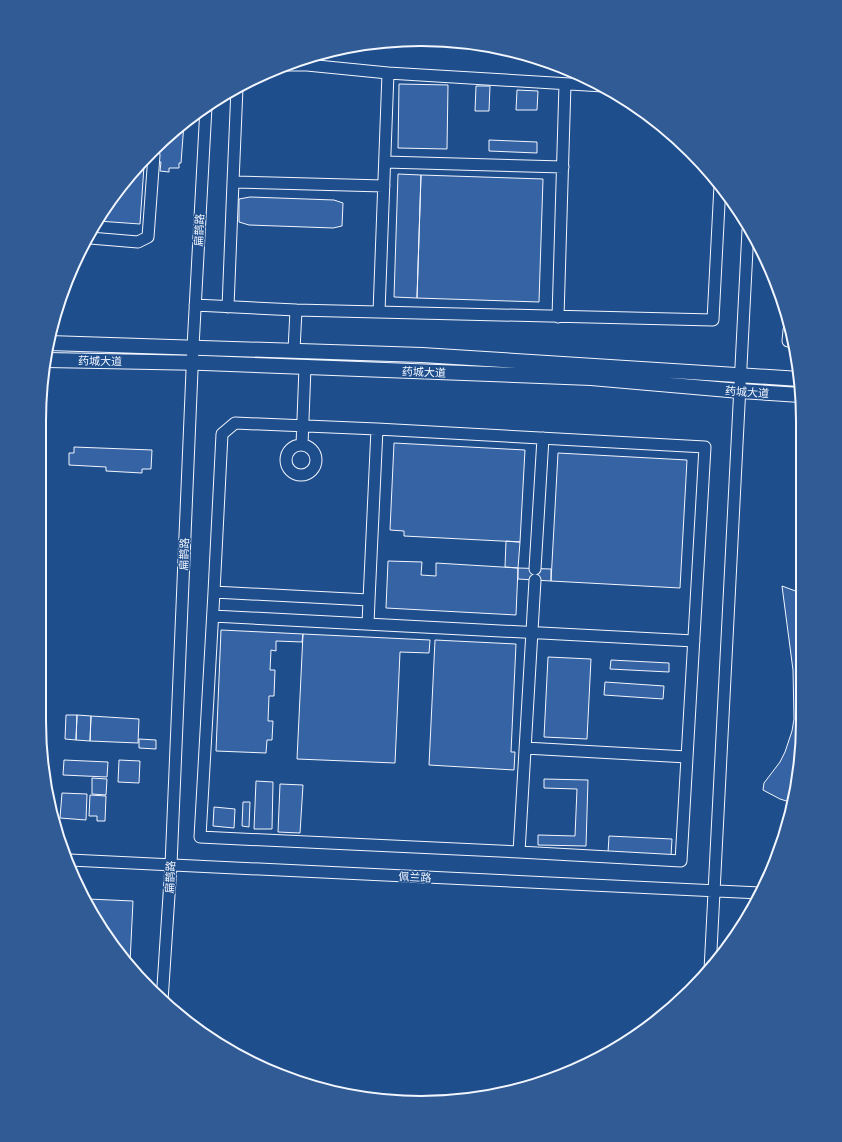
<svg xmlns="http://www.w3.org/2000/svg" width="842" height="1142" font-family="'Varela Round','Noto Sans SC',sans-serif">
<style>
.building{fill:#3563a3;stroke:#f2f6ff}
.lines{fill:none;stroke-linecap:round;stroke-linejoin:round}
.minor-casing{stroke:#f2f6ff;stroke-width:13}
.major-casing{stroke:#f2f6ff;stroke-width:16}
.minor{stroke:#1f4e8c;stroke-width:11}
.major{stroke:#1f4e8c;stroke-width:14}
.labels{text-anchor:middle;stroke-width:3;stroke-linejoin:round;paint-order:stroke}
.street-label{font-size:11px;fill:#f2f6ff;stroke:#1f4e8c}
.rim{fill:none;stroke:#f2f6ff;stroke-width:2}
</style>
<rect width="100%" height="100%" fill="#1f4e8c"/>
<path class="building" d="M399,84l49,1 -1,64 -49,-1z
M476,86h14l-1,25h-14z
M517,90l21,1 -1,19h-21z
M184,123l-3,40h-2v5h-10v4l-9,-1 1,-9h-3l1,-13z
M489,140l48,2v11l-48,-2z
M144,166l-4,58 -42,-3 5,-12z
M398,174l23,1 -4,123 -23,-1z
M421,175l122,4 -4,123 -122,-4z
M250,197l84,3 9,3 -1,23 -9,2 -84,-3 -10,-3v-23z
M394,443l131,7 -5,92 -116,-6v-5l-14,-1z
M74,447l78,3 -1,19h-9v4l-36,-2v-4l-37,-2v-12h5z
M558,453l129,7 -7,128 -129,-7z
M39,454h4l-4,73z
M506,541l14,1 -2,26 -13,-1z
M388,561l34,1 -1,13 15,1v-13l82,5 -2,47 -130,-7z
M518,568l33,1v12l-33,-2z
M782,586l19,7 1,153 -9,57 -13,-4 -17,-9 1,-7 16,-21 5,-10 7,-21 2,-12 -1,-49z
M221,630l82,4 -1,8 -26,-1v10l-5,-1 -1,20h5l-1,26h-5l-1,25h5l-1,19h-5l-1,13 -50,-2z
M303,634l127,6 -1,13 -29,-1 -5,111 -98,-4z
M435,640l81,4 -5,108h4l-1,18 -85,-5z
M548,657l43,2 -4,80 -43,-2z
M611,660l58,3v9l-59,-3z
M605,682l59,4 -1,13 -59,-4z
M66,715h11l-1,25 -11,-1z
M77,715l14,1 -1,25 -14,-1z
M91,716l48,3 -1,24 -48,-2z
M139,739l17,1v9l-17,-1z
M64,760l44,2 -1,15 -44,-2z
M119,760l21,1 -1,22 -21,-1z
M92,778l15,1 -1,16 -14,-1z
M544,779l44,1 -2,66 -48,-1v-10l37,1 2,-47 -33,-1z
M256,781l17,1 -1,47h-18z
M280,784l23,1 -3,48 -22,-1z
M62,793l25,1 -1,26 -26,-2z
M90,795l16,1 -1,25h-8v-5h-8z
M243,802h7l-1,25 -7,-1z
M214,807l21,2 -1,19 -21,-2z
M609,836l63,3 -1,17 -63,-3z
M88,899l45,2 -3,62 -27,-30z"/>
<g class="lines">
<defs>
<path id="minor" d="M286,65h21l81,8
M385,162l178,5
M233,182l4,-94
M90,238l48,4 10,-5 6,-82
M195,305l101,5 -2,40
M228,307l5,-125 151,4
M296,310l417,10 7,-135
M379,312l9,-239 215,13
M558,317l7,-233
M789,330l-1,11h4
M235,423l142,6 -8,171 -155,-8 8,-158z
M377,429l328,18 -24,414 -162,-9 16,-272
M302,445l3,-78
M286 460a15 15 0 1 1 30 0a15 15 0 1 1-30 0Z
M535,569l8,-131
M214,592l-14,245 319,15
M213,616l481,25
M368,624l1,-24
M525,748l162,9
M70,860l690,33
M710,970l38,-740
M162,1001l9,-136 22,-518 13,-240"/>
<path id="major" d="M49,343l373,12 378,24
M47,360l157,3 387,15 149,13 60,4"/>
</defs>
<use href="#minor" class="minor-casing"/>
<use href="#major" class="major-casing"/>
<use href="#minor" class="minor"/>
<use href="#major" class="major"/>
</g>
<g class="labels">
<g class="street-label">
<text transform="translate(199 230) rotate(-87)" y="4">扁鹊路</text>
<text transform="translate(100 361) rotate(1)" y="4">药城大道</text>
<text transform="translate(424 372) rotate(2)" y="4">药城大道</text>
<text transform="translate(747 392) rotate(4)" y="4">药城大道</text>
<text transform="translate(184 554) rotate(-88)" y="4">扁鹊路</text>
<text transform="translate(170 877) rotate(-87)" y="4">扁鹊路</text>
<text transform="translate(415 877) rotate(3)" y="4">佩兰路</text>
</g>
</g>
<path d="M0 0H842V1142H0ZM421 46H421A375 375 0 0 1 796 421V721A375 375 0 0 1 421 1096H421A375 375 0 0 1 46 721V421A375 375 0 0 1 421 46Z" fill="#305b95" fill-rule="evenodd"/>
<path class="rim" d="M421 46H421A375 375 0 0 1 796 421V721A375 375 0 0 1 421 1096H421A375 375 0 0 1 46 721V421A375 375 0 0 1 421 46Z"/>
</svg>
